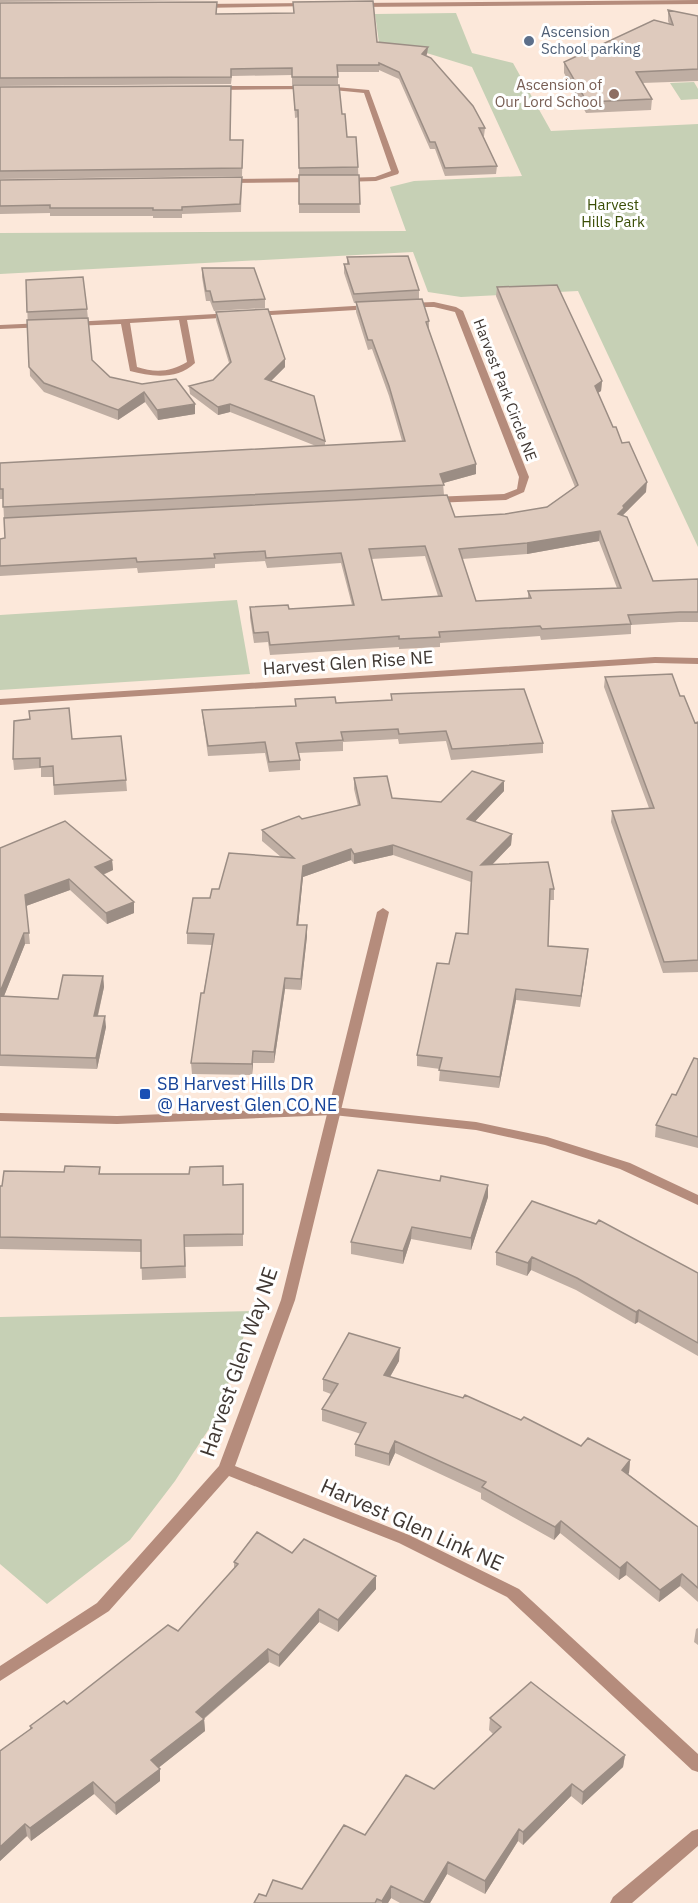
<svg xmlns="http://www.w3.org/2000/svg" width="698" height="1903" font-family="'IBM Plex Sans',sans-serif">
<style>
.green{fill:#c6d0b5}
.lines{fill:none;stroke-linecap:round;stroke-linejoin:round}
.minor{fill:#b58c7c;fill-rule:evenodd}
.tertiary{fill:#b58c7c;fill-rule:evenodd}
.wall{fill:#bfaea3;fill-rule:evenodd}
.shaded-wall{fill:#9b8d84}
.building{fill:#decabd;stroke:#9b8d84;stroke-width:1.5;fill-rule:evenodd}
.service-dot{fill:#5c6f8a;stroke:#fff;stroke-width:2}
.education-dot{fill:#8d6e63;stroke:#fff;stroke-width:2}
.transit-dot{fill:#1a4fb4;stroke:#fff;stroke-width:2}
.labels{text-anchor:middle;stroke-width:6;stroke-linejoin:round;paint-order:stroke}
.far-service-label{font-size:15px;fill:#4e5e75;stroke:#fff;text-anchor:start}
.far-education-label{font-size:15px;fill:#785e54;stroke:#fff;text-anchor:end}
.far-park-label{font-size:15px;fill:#3b4e07;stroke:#fff}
.far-street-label{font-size:15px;fill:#403833;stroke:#fff}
.street-label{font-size:18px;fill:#403833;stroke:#fff}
.transit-label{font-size:18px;fill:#164399;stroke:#fff;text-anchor:start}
.near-street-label{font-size:21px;fill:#403833;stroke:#fff}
</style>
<rect width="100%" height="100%" fill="#fce8da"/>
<path class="green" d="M456,13l16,40 41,10 38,68 147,-7v423l-120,-256 -117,6 -33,-5 -15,-40 -413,22v-41l406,-2 -16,-44 24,-6 108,-5 -50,-109 -55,-17h-37l-5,-36z
M694,82l4,7v10l-17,1 -11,-17z
M237,600l13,74 -250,16v-75z
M252,1311l-34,104 -43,66 -45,59 -83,64 -47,-40v-247z"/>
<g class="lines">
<path class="minor" d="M308,86l2,1v2l-93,1 -3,-2 3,-2z
M325,86l44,4 30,82 -1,2 -22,7 -35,1v-4h3l31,-1 16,-6 -27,-78 -41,-4v-2z
M314,178h3v4l-90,1 -4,-2 4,-2z
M434,302l22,5 7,4 66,166 -5,15 -18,8 -73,3 -5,-3 5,-3 71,-3 13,-5 2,-12 -64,-165 -21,-5h-25l-4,-2 4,-2z
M370,305l4,2 -1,2 -120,7 -4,-2 4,-2z
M233,313l4,2 -1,2 -49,3 8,43c-18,17 -43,14 -65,8l-9,-47 -48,2 -4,-2 4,-2zM179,320l8,42c-16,10 -32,11 -50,5l-7,-44z
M44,323l4,2 -1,2 -47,2v-4z
M655,657l43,1v6l-43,-1 -655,42v-6z
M383,908l6,4 -94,388 -60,166 174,69 110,54 179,165v18l-6,-2 -185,-173 -108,-54 -170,-67 -120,135 -109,70v-15l97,-63 122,-137 62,-166 96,-388z
M698,1829v17l-66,57h-22l3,-6 79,-66z"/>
<path class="tertiary" d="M698,0v4l-341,3 -3,-2 3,-2z
M310,3l2,1v2l-111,2 -3,-2 3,-2z
M333,1107l143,15 71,15 83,26 68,32v10l-78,-36 -75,-24 -69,-15 -143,-15 -216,9 -117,-3v-8l117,3z"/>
</g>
<path class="wall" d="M0,0h217l-217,2z
M0,3l217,11 160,28 51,5 -1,7 -1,2 59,72 -1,8h-1l14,30 -1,8 -51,2 -10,-27h-5l-31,-70 -20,-9v2h-41v12h-46v-9l-60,1 -1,8 -231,2z
M668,10l30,6v65l-56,2 10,16 -1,11 -65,3 -22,-40v-11l105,-38 -1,-3z
M293,85l49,29 5,23 11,30 2,46h-61v-96l-4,1z
M0,87l231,53h12l-1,36 -242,3z
M242,177l-1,35 -59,2v4h-29v-2h-103v-3l-50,1v-34z
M347,257l72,33v9l10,22v9l47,144 -33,9 1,12 -440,23 -1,-19h-3v-36l316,-17 -86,-34 -12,3 -28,-21 -1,-8 24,-6 16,-17 -13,-43v-8l69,55 -14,14 54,60v5l77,-5 -13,-45 -17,-47 -4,1 -12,-38v-9h-2l-10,-30v-9h3z
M202,268l63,31v9l-51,3 -4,-10h-4l-4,-24z
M26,280l61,29 5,51 18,17 85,37 -37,6 -13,-18 -27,18 -74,-28 -14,-16z
M497,287l105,94 -1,10 -3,2 15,34 33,65 -23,23v1l30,65 45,-2v43h-19l-48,3v9l-90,6 -1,-4 -100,7v4l-41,2v-2l-129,8 -2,-13 -14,1 -4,-25v-11l39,2 63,-4 -11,-42 -74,5 -2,-7 -50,3v4l-77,5 -1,-5 -137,8v4v-41l455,-22 50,-3 42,-7 28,-20 -79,-191zM599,541l18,47 -89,3v7l-52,3 -14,-42 65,-5zM425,556l13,40 -56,4 -11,-41z
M605,677l75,19 15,27 3,-1v250l-35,1 -52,-151 1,-11 37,-3 -45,-121z
M391,694l152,49v10l-92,7 -5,-19 -47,3 -1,-5 -55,3v9l-44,2 1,7v10l-31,2 -4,-19 -57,3 -5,-36 -1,-10 93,-4v-7l41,4 55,-3z
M72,739l54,41 1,11 -73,4 -1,-18h-12v-9l-27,2 -1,-11z
M354,778l38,20 49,4 63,-21v10l-30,31 38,12 -1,11 -19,20 62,24v11h-4l-2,46 40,3 -8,58 -64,-7 -17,88 -60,-7 1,-12 -23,-3v-11l32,-91 19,-30 3,-52 -78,-27 -39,9 -3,-4 -48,17 -5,48h9v11l-6,54 -16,-1 -11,74h-21l-1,12 -60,-1 -1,-11 21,-118 -25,-1v-11l23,-35 9,-9 62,-32 -19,-16v-11l40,-11 56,-13 -4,-17z
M0,848l112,12 1,10 -10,5 31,27v11l-27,11 -37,-34 -44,16 4,38h-5l-21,52 54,3 45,-23 1,11 -6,29 8,11 -9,42 -97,-3z
M698,1059v89l-43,-11 1,-12z
M100,1167v7l123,11 20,-1v62l-58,1 1,31 -44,2 -1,-28 -141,-3v-63l64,-14z
M488,1197l-17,53 -60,-11 -8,25 -52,-10v-12z
M496,1252l202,21v83l-60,-34 -3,2 -59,-34 -45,-20 -4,6 -31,-11z
M399,1361l-9,16 191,69 49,14 -1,13 -1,1 70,53v75l-18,-16 -21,16 -33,-27 -7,5 -59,-47 -6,7 -73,-41v-6l-86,-40 -6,13 -34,-10v-12l6,-10 -39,-13v-12l9,-15 -8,-3v-12z
M292,1553l84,23v13l-38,43 -19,-10 -40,45 -10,-5 -65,57 1,12 -47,37 2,1v12l-44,34 -22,-21 -63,47 -4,-5 -27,25v-110l30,-21v-4l37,-22 111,-73 56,-62v-7z
M698,1628v17l-4,-3 2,-13z
M490,1718l135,37 -2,12 -41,38 -11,-9 -48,49 -5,-4 -33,53 -38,-20 -17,29h-30l-9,-5 -3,5h-134l12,-7 36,-7 63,-54 69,-46 59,-55 -4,-4z"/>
<path class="shaded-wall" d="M428,47l-1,7 -5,7v-7z
M285,359v8l-20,20v-8z
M602,381l-1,10 -7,4 1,-9z
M144,392l1,10 -27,18v-10z
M195,404v10l-37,6 -1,-10z
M230,404v8l-12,3v-8z
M476,464v10l-36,10v-10z
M647,482l-1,10 -23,23v3l-5,-4 5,-8z
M600,531l-1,10 -72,13v-11z
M504,781v10l-37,39v-11z
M512,834l-1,11 -30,31v-11z
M393,845v10l-39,9v-10z
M351,849v11l-48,17 -6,59v-11l6,-59z
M112,860l1,10 -18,8v-11z
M69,879l1,11 -44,16 -1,-11z
M134,902v11l-27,11 -1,-11z
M307,925v11l-6,54v-11z
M24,933l1,11 -25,62v-14z
M588,949l-1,11 -7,47 1,-11z
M103,976l1,11 -9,40 -1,-11z
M285,978v11l-11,74v-11z
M516,989v11l-17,88 1,-11z
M105,1016l1,11 -9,42 -1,-11z
M253,1051v12l-1,12v-11z
M488,1185v12l-17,53v-12z
M412,1227l-1,12 -8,25v-13z
M532,1257l-1,13 -4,6 1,-13z
M639,1310l-1,12 -3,2 1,-12z
M400,1348l-1,13 -15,26v-12z
M395,1441v12l-6,13v-12z
M630,1460l-1,13 -8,9 1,-12z
M561,1521l-1,12 -6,7 1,-13z
M627,1562l-1,13 -7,5 1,-12z
M682,1574l-2,12 -21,16 1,-12z
M376,1576v13l-38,43v-12z
M319,1609v13l-40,45v-12z
M268,1649l1,13 -66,57h1l1,12 -53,42 -1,-13 45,-48z
M625,1755l-2,12 -41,38 1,-13z
M160,1769v12l-44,34 -1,-12z
M93,1782l1,12 -63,47 -1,-13z
M572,1784l-1,12 -48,49v-13z
M25,1824l2,12 -27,25v-14z
M519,1829l-1,12 -33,53v-13z
M448,1862l-1,12 -17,29h-6z
M391,1886v12l-3,5h-6v-2z"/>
<path class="building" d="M373,1l4,41 51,5 -6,7 9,4 42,48 12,22h-6l18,38 -52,2 -10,-26h-5l-31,-70 -20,-9v2h-42l1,12h-46v-9l-61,1v8l-231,1v-75l217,-1 -1,12 78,-1 -1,-11z
M668,10l30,6v53l-62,3 16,27 -65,3 -23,-40 90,-42 19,5z
M293,85h46l3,29h3l2,23h9l2,30 -59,1 -1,-58h-3z
M231,86l-1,54h13l-1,28 -242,3v-84z
M299,175h60l1,29h-61z
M242,177l-2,27 -58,3v3h-29v-2h-103v-3l-50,1v-26z
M408,256l11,34 -65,4 -10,-30h5l-2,-7z
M202,268h52l11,31 -52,3 -3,-11h-4z
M83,277l4,32 -60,3 -1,-32z
M557,285l45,96 -7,5 18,41h3l6,16 7,-1 18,40 -24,24 1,2 -6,6 9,3 26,64 45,-2v33h-18l-52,3 3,9 -89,5 -2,-3 -101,6 1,5 -41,2v-3l-129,9 -2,-13 -14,1 -4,-26 38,-2 1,4 65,-4 -13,-52 -75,5 -1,-7 -51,3 1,4 -78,4 -1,-4 -136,8v-27l5,-1 -1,-20 443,-23 8,22 50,-3 42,-7 31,-22 -81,-198zM600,531l21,57 -93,3 3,7 -55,3 -17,-52 68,-6zM425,546l17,50 -60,4 -13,-51z
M422,299l7,22 -3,1 50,142 -36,10 4,11 -441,22v-18h-3v-26l405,-22 -16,-55 -17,-46h-4l-12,-38z
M268,309l17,50 -20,20 49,17 11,45 -95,-37 -12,3 -29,-21 24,-6 18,-18 -15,-50z
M88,318l4,42 18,17 32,7 34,-5 19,25 -38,6 -13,-18 -26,18 -74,-27 -15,-16 -2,-47z
M672,674l8,22h4l11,27 3,-1v238l-34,2 -52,-151 42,-3 -49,-131z
M524,689l19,54 -91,6 -6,-18 -47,3 -1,-5 -57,3 2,8 -47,3 4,17 -31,2 -4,-20 -57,4 -6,-36 94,-4 -1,-7 40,-2 1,6 56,-3 -1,-6z
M69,708l3,31 49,-3 5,44 -72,5 -1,-19 -13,1v-9l-27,1 1,-38 16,-2 -1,-8z
M472,771l32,10 -37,38 45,15 -31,31 67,-3 6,27h-4l-2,57 40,3 -7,47 -65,-7 -16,88 -61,-7 3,-12 -25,-3 20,-92 12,1 7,-31 12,1 4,-62 -79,-27 -39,9 -3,-5 -48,17 -6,59h10l-6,54 -16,-1 -11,74 -21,-1 -1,13 -61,-1 10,-70h3l10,-59 -27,-1 6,-35h17l2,-9h7l10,-36 65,5 -32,-28 37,-14 3,3 58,-14 -6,-27 33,-2 5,22 49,4z
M65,821l47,39 -17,7 39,35 -28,11 -37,-34 -44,16 4,38h-5l-24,59v-144z
M63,975l40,1 -9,40h11l-9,42 -96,-3v-59l58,3z
M694,1058l4,1v78l-42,-12 16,-31 4,1z
M65,1166l35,1 -1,7h90l1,-7 33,-1v19l20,-1v50l-59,1 1,31 -44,2v-28l-141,-3v-51h2l2,-15 60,1z
M378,1170l62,11 1,-5 47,9 -17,53 -59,-11 -9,24 -52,-9z
M532,1201l64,23 3,-4 99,53v70l-59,-33 -3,2 -59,-34 -45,-21 -4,6 -32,-11z
M349,1333l51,15 -16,27 79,23 2,-3 56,25 3,-3 57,29 7,-8 42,22 -8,10 76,57v61l-16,-14 -22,16 -33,-28 -7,6 -59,-47 -6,6 -73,-40 4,-5 -91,-41 -6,13 -34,-10 11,-21 -44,-14 16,-25 -15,-5z
M257,1532l35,21 12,-14 72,37 -38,44 -19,-11 -40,46 -11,-6 -72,63 8,7 -53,41 9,9 -45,34 -22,-21 -63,46 -5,-4 -25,23v-96l32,-23 -2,-2 34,-25 3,3 101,-79 10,6 60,-67 -4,-2z
M531,1682l94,73 -42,37 -11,-8 -49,48 -4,-3 -34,52 -37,-19 -24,40 -33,-16 -9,15 -5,-2 -2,4h-121l5,-9 7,2 7,-16 29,9 42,-64 21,10 41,-60 28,14 67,-62 -11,-9z"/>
<circle class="service-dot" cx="529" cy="41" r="6"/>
<circle class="education-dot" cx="614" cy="94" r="6"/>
<rect class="transit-dot" x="139" y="1088" width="12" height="12" rx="3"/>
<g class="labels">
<g class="far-service-label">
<text x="541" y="37">Ascension<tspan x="541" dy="17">School parking</tspan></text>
</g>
<g class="far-education-label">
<text x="602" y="90">Ascension of<tspan x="602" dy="17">Our Lord School</tspan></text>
</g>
<g class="far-park-label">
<text x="613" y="210">Harvest<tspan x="613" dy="17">Hills Park</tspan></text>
</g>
<g class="far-street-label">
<text transform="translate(505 390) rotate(69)" y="5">Harvest Park Circle NE</text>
</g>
<g class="street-label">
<text transform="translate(348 663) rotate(-4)" y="6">Harvest Glen Rise NE</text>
</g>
<g class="transit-label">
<text x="157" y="1090">SB Harvest Hills DR<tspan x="157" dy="21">@ Harvest Glen CO NE</tspan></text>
</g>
<g class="near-street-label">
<text transform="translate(239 1362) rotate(-71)" y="7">Harvest Glen Way NE</text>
<text transform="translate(412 1525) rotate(24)" y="7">Harvest Glen Link NE</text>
</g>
</g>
</svg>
